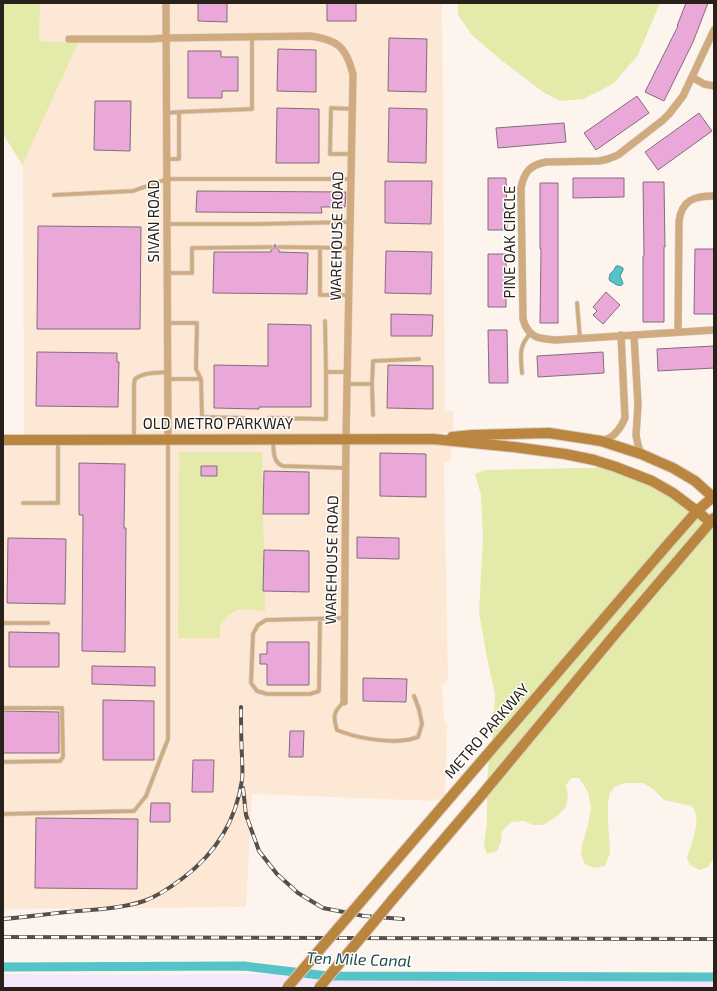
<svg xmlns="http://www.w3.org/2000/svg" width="717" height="991" font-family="'Exo 2',sans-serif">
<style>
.commercial{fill:#f6e6f9}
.built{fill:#fde8d5}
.green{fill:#e4eaa9}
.water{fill:#55c3c8;stroke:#489294}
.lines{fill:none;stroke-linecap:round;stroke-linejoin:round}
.canal{stroke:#55c3c8;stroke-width:9}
.building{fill:#eaa8d9;stroke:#826d7c}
.lane-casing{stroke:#d7cfc7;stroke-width:5}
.street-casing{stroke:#d7cfc7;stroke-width:8}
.secondary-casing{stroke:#d7cfc7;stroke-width:12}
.lane{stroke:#cfab7f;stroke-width:3.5}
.street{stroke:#cfab7f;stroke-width:7}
.secondary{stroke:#ba853e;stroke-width:10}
.rail-casing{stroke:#575048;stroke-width:4}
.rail{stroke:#fff;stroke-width:2.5;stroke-dasharray:8;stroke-linecap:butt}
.secondary-bridge-casing{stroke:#d7cfc7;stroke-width:12;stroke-linecap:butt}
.secondary-bridge{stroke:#ba853e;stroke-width:10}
.labels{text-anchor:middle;stroke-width:3;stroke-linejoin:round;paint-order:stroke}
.street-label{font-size:15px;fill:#28211a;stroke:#fff}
.water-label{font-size:16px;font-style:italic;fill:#194a4c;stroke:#fff}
</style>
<rect width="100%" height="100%" fill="#fdf5ed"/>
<path class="commercial" d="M3,974l117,1 172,-1 -12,14h-277z
M305,974h19l-11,14h-20z
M337,974h96l31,4 27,-2 142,1 81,2v9h-388z"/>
<path class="built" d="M35,3h407l3,408h9l-1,21 -18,2 -1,10 18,2 -2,15 -6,1 4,218 -6,5 2,34 3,6 -2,70 -4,5 -7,-1v2l-182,-7 -6,113 -243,2v-464l21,-10 -1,-272z"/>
<path class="green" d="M3,3h37l-1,38 39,2 -55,120v3l-20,-32z
M458,3h202l-22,52 -23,27 -6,4 -26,13 -23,2 -17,-9 -42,-32 -29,-25 -14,-20z
M179,452h83l3,159 -26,-2 -10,6 -9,9v14h-42z
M579,468h24l11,3 35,14 21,12 20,15 -198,229 3,-47 -8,-36 -8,-46 4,-74 -2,-43 -6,-21 10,-4z
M698,518l5,4 -91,108 -125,151 2,-22z
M714,526v331l-6,10 -8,3 -10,-5 -3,-7c4,-12 11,-30 9,-42 0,-3 -2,-7 -4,-10l-28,-6 -11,-11 -10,-6h-19l-9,4 -5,5 -2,11v16l2,34 -5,13 -11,2 -9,-4 -4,-9 2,-14 5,-16 3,-18 -3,-15 -9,-14h-8l-5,7 2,11 -2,11 -10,10 -13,8h-10l-9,-4 -13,1 -9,9 -1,11 -4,9 -10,3 -3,-9 3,-23v-26l134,-161z"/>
<path class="water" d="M616,266h3l4,2v2l-3,6 3,7 -1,2c-5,2 -7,-2 -12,-4l-1,-2 1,-5 4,-4z"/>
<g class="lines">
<path class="canal" d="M3,967l241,-1 84,10 386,1"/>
</g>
<path class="building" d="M198,3h29v19l-29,-1z
M327,3h29v18h-29z
M686,3h22l-15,39 -29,59 -19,-9 33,-66h-1z
M389,38l38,1 -1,53 -38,-1z
M278,49l38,1v42l-39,-1z
M188,51h33v6h17v34h-16v7h-34z
M637,96l12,17 -53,37 -12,-17z
M95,101h36l-1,50 -36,-1z
M277,108l42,1v54h-43z
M389,108l38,1 -1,54 -38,-1z
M699,113l13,18 -54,39 -13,-18z
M564,123l2,19 -68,6 -2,-20z
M488,178h18l1,52h-19z
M573,178h51v19l-51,1z
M385,181h47l-1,43 -46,-1z
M643,182h21l1,65h-1v75h-21v-66h1z
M540,183h18v140h-18l1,-74h-1z
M197,191l149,1 -1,15h-24l1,6 -126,-1z
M38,226l103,1 -1,102h-103z
M274,245h2v3l3,2v2l29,1 -1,41 -94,-1 1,-41h57v-2l3,-2z
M695,249h19v65h-20z
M386,251l46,1 -1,42 -46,-1z
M488,254h18v53h-18z
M606,292l14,13 -17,19 -10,-9 4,-4 -4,-4z
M391,314l42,1 -1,21h-41z
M268,324l43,1v82h-52v2l-45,-1v-43l54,1z
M488,330h19l1,53h-19z
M714,346v22l-56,3 -1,-22z
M37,352l80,1v9h2l-1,45 -82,-1z
M603,352l1,21 -66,4 -1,-21z
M388,365l45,1v43l-46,-1z
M380,453l46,1v43l-46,-1z
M79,463l46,1 -1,64h2l-1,124 -43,-1 1,-136h-4z
M201,466h16v10h-16z
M264,471l45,1v42h-46z
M357,537l42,1v21l-42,-1z
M8,538l58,1 -1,65 -58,-1z
M264,550l45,1v41l-46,-1z
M9,632l50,1v34h-50z
M267,642h42v43h-42v-21h-7v-10h7z
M92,666l63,1v19l-63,-2z
M363,678l44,1 -1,23 -43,-1z
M103,700l51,1v59h-51z
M3,711l56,1v41h-56z
M290,731h14l-1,26h-14z
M193,760h21l-1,32h-21z
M151,803h19v19h-20z
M36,818l102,1 -1,70 -102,-1z"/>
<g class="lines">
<defs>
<path id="lane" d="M179,112l73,-3v-72
M166,113l13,-1v47h-12
M352,154h-22l1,-46 21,1
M54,195l79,-4 34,-12h184
M167,224h91l92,-2
M279,247l71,1
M320,248v47h29
M167,273h25v-25l79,-1
M577,303l3,35
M325,321l1,51
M167,323h30l-1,46 5,10
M522,373c-1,-16 -4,-26 8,-39
M168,379h33l1,38 42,1
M347,384h25l1,31
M372,384l1,-23 46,-2
M269,418l57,1v-47h21
M134,439v-55l1,-5c9,-7 22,-6 32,-7
M273,440c1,10 -1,22 10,26l63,2
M23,503h35v-62
M320,619l-1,72 -9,3h-43l-10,-3 -6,-8 2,-49 5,-9 8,-5 78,-2
M3,623h45
M344,702c-11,10 -11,14 -7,28 19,8 49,13 69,10 4,0 8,-2 12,-3l4,-13 -3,-15 -5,-13
M3,708h59l1,49 -3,4 -57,1
M3,814l131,-3 12,-15 22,-57v-298"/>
<path id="street" d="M166,3l2,437
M714,30l-31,66 -14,18 -6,6 -45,35 -10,4 -9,2 -53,1c-16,3 -22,10 -25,26l2,131c5,19 16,20 33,21l158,-10
M69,39h81l16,-1 145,-2c27,4 35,11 42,38l-7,365 -2,263
M692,77l12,7 10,2
M678,332l1,-111c3,-21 15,-25 35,-25
M634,335l4,70 -2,30 2,10 3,9
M601,441c3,-1 7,-2 10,-4 6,-4 11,-12 14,-19l-4,-83"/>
<path id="secondary" d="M452,437l21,-2 76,-2 52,8 40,13 32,14 22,13 19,17
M3,440l430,-1 81,8 51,7 29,6 22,7 36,14 21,12 24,18 13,11
M363,899l305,-355 29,-33 17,-15
M393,899l87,-102 136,-164 98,-115"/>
</defs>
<use href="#lane" class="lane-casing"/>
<use href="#street" class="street-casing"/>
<use href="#secondary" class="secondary-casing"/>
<use href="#lane" class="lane"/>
<use href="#street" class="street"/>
<use href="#secondary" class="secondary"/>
<defs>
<path id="rail" d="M243,788l3,27 13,36 18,23 21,19 25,15 41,8 39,3
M3,919c25,-2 50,-6 75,-8 22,-2 45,-3 66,-10 14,-5 27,-14 39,-23 33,-25 53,-57 59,-98 1,-8 0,-16 0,-24 -1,-16 -1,-33 -1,-49
M3,937l711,2"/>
</defs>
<use href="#rail" class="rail-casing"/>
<use href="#rail" class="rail"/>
<defs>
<path id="secondary-bridge" d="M287,988l76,-89
M319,988l74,-89"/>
</defs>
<use href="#secondary-bridge" class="secondary-bridge-casing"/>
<use href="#secondary-bridge" class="secondary-bridge"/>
</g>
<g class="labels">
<g class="street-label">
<text transform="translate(154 221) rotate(-90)" y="5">SIVAN ROAD</text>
<text transform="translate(337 236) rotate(-89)" y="5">WAREHOUSE ROAD</text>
<text transform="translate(510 242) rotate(-90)" y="5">PINE OAK CIRCLE</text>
<text x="218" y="429">OLD METRO PARKWAY</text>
<text transform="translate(332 560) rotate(-89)" y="5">WAREHOUSE ROAD</text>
<text transform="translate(487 731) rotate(-49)" y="5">METRO PARKWAY</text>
</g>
<g class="water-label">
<text transform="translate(359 959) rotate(2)" y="6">Ten Mile Canal</text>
</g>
</g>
<rect width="717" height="991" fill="none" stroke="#28211a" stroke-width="8"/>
</svg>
